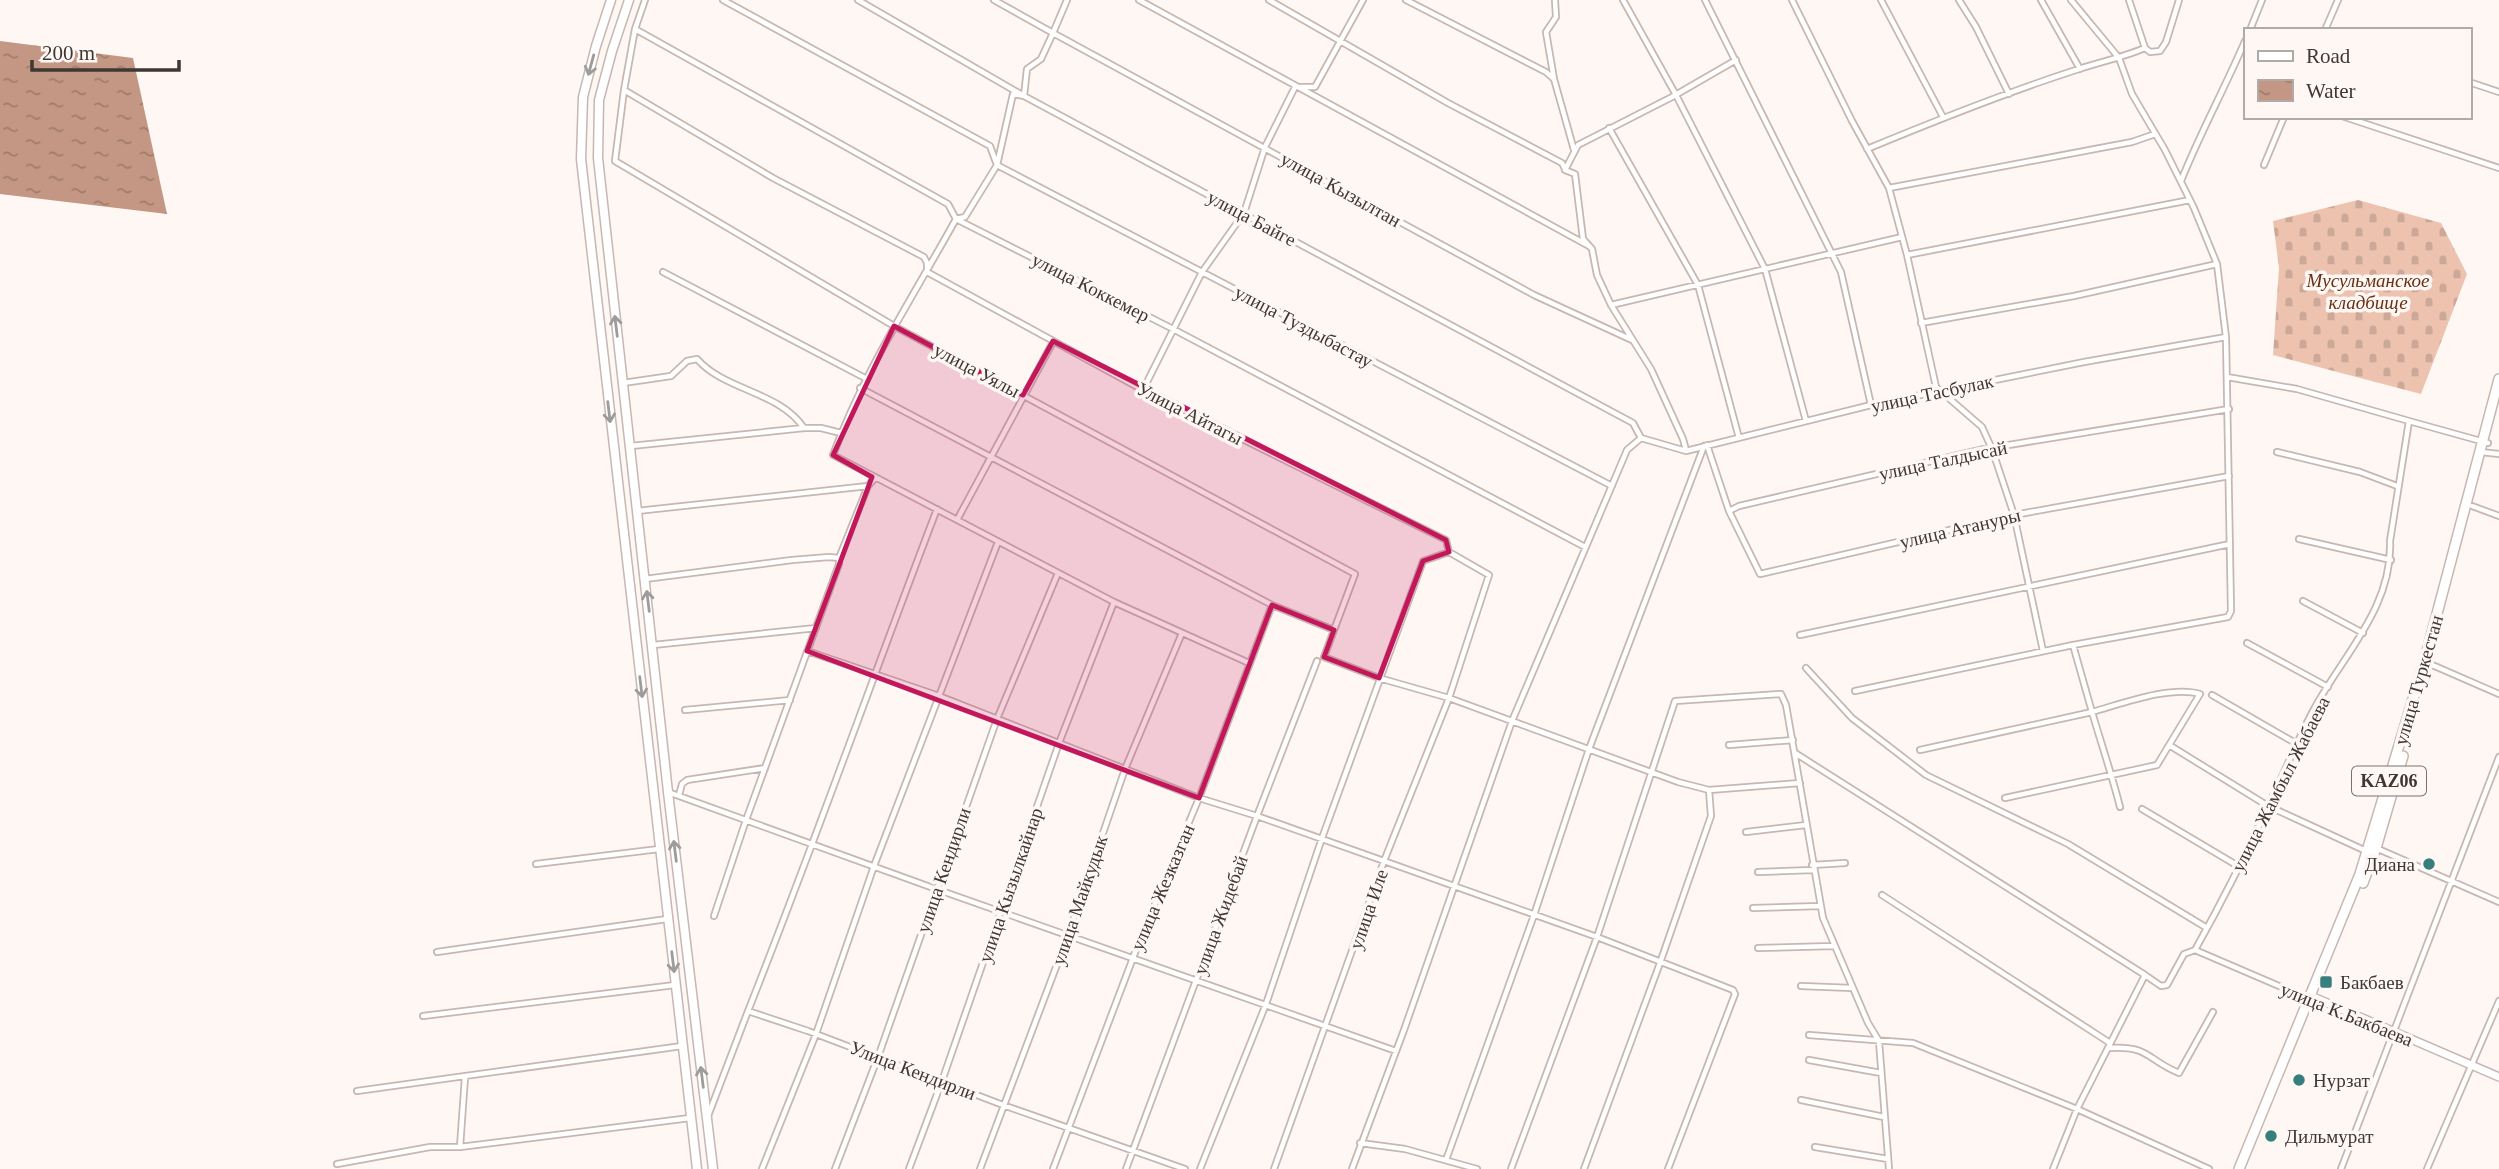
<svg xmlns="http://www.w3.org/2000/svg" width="2499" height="1169" font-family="Georgia,serif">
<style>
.cemetery{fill:url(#cemetery-stones)}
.water{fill:url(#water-ripples)}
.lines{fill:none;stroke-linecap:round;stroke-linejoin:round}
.street-casing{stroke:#c7b7b0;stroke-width:8}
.secondary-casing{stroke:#c7b7b0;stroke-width:10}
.primary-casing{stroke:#c7b7b0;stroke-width:11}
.highway-casing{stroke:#c7b7b0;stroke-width:12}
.street{stroke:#fff;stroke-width:4.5}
.secondary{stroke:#fff;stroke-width:7}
.primary{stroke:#fff;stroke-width:8}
.highway{stroke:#fff;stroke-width:9}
.oneway{stroke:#9e9c9a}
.marked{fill:#c2185b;fill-opacity:0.2;stroke:#c2185b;stroke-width:5;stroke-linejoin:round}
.poi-dot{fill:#377f7c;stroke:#fef7f4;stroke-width:2.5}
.labels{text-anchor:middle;stroke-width:7;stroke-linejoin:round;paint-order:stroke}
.shield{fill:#fef7f4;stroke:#78716e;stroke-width:2}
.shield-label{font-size:18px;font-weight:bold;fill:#3e3835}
.street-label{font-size:19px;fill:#3e3835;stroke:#fef7f4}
.park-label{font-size:19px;font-style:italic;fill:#683012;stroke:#fef7f4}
.poi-label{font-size:19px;fill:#3e3835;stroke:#fef7f4;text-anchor:start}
</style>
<defs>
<pattern id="cemetery-stones" width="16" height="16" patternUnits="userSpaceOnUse" patternTransform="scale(1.75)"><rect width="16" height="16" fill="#edc3b0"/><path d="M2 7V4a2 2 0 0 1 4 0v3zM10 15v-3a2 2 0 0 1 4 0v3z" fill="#cca898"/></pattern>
<pattern id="water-ripples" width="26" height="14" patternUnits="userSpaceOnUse" patternTransform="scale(1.75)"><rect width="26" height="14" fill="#c39783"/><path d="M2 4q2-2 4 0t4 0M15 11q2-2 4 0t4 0" fill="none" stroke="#a07c6c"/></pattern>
</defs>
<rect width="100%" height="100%" fill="#fef7f4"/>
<path class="cemetery" d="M2358,200l83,23 26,51 -46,120 -148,-39 6,-87 -6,-47z"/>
<path class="water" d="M0,41l133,17 34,156 -167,-20z"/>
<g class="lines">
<defs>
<path id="street" d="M645,0l-10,29 313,175 8,15 217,110 412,218
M723,0l267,146 7,19 -32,52 -9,2c-43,78 -92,152 -123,236l281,147 135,61
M858,0l166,96 609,327 8,15
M994,0l59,33 14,-33
M1139,0l450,246
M1269,0l179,103 114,60 3,6
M1406,0l140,72 8,7
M1555,0l1,17 -10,15 8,47 20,71
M1623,0l53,95 89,174 41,152
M1705,0l136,272 30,133
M1792,0l60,121 37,67 18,67 29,132 46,40 10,22 22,66 29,136
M1881,0l62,117
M1959,0l17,27 33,67
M2041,0l39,69
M2129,0l16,48
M635,29l-11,61 149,88 151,79 3,6v5
M2250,30l12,-30
M2325,30l13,-30
M2469,82l30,10
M624,90l-9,71 279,165 461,248 -21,56
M2345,117l154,51
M1609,128l89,157 41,153
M1867,149c70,-29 140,-57 212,-80 22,-7 44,-12 66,-21l5,4 10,-1 6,-9 13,-42
M2264,165l20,-48
M2181,181c19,-48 44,-93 64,-140
M1889,188l243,-46 23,-8
M1907,255l283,-55
M663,272l202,106
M1611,305l291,-68
M1921,323l153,-27 143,-32
M2227,377l70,12 112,32
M623,383l48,-7 16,-15 10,-2c28,32 82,32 107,69
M860,388l412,217 62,25 -10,27 55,21 70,20 40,-123 -40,-23 -3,-12 -303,-150 -216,-118
M1143,390l59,-118 42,-59 21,-66 30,-60h20l48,-87
M1641,438l45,13 185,-46 213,-43 142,-25
M1707,445l22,66 10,-5 245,-57 245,-40
M631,446l173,-18h17l20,5
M1686,450l-3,-11 -32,-70 -40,-64 -14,-30 -5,-26 -9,-10 -8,-65 -10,-4 13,-25 94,-48 64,-37
M2277,452l83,20 37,14
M2481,452l18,2
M1612,486l-615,-321 16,-71 11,2 3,-27 14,-10 12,-26 481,262 98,45
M2472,506l27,10
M637,511l231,-25
M1729,511l31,63 254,-59 215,-39
M957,520l96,-178
M2299,539l92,21
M839,558l29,-72 7,-8
M645,579l147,-19 37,-3 10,1v6l-93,256 -32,96
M2303,601l60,32
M1800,635l430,-91
M2247,643l81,44
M653,645l163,-17
M807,651l132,45 260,102 58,18 127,45 65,-163 229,84 31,8 91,-7
M2430,664l69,30
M1806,668l46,50 74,57 142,69 139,84
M1855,691l218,-46 155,-28 3,-6 -5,-274 -9,-73 -23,-56 -29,-58 -33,-56 -13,-36 -48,-58
M2212,695l85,49
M685,710l105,-10
M1729,745l64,-5
M2169,745l99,61 98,45
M1920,750l172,-38 -19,-67
M1795,753l350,222
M668,792l268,97 460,162
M679,795l3,-11 5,-4 78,-12
M2005,798l152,-33 43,-71c-29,-9 -79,10 -108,18 9,31 20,63 28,95
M2142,809l96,57
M1746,832l60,-7
M2376,848l123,54
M536,864l123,-15
M1812,865l33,-2
M1758,872l55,-2
M1882,895l228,148
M1753,908l67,-2
M1758,948l76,-2
M2195,950l112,48
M437,952l230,-33
M1801,986l51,2
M748,1011c66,-166 125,-335 189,-502
M423,1016l252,-31
M1809,1035l104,8 164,66 132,60
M2109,1048c40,-3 38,12 70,25l34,-61
M1809,1060l72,13
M357,1091l325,-45
M1801,1100l83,17
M708,1116l40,-105 60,20 195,74 182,64
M1360,1143l45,6 72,20
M460,1147l5,-70
M1815,1147l73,12
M1446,1160l88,-245 55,-166 115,-303
M337,1164l93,-17h30l230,-29
M762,1169l54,-135 58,-168 124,-324
M835,1169l43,-112 119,-338 61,-146
M909,1169l33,-88 117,-338 55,-141
M980,1169l87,-231 58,-169 57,-136
M1053,1169l83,-219 63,-152 73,-193
M1126,1169l131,-353 60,-155
M1200,1169l66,-165 56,-166 101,-277 26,-9
M1274,1169l110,-308 213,76 136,53 2,4 -67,175
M1352,1169l52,-139 108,-309 115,-271 14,-12
M1511,1169l86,-232 78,-236 106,-7 5,11 37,213 45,105 11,18 10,128
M1584,1169l76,-206 51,-147 -2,-26
M2053,1169l24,-60 68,-134 16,11 6,-1 17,-31 11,-4c27,-48 52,-98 75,-148 15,-31 28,-63 44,-93 29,-54 79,-102 76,-168l19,-120 79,22
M2341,1169l158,-412
M2427,1169l72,-168"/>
<path id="secondary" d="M2311,996l188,81"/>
<path id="primary" d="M611,0l-15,46 -13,51 -2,62 116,1010
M629,0l-17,51 -13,49 -1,58 70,634 45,377"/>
<path id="highway" d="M2363,883l13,-35 27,-92
M2239,1169l121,-295 64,-211 75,-284"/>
</defs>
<use href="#street" class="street-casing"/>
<use href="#secondary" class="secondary-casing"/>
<use href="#primary" class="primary-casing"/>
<use href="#highway" class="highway-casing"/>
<use href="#street" class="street"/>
<use href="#secondary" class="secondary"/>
<use href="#primary" class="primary"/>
<use href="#highway" class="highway"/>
</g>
<defs><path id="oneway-shaft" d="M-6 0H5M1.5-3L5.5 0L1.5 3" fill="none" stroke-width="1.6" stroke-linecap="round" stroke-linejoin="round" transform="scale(1.75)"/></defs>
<g class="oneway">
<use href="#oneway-shaft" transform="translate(591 65) rotate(105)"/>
<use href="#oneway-shaft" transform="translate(616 326) rotate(-97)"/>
<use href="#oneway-shaft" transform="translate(609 412) rotate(83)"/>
<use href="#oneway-shaft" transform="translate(648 601) rotate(-97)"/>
<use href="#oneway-shaft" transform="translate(641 687) rotate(83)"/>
<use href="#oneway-shaft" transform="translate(675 851) rotate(-97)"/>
<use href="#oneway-shaft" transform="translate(673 962) rotate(83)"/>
<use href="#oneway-shaft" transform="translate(702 1077) rotate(-97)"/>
</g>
<path class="marked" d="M894,326l129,69 30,-54 393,199 3,12 -26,9 -44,117 -55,-21 10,-27 -62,-25 -73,193 -392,-147 65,-174 -39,-22z"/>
<g class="poi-dot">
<circle cx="2429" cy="864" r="7"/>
<rect x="2319" y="975" width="14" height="14" rx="3.5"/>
<circle cx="2299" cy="1080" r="7"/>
<circle cx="2271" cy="1136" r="7"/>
</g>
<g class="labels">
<rect class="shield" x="2352" y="766.5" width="74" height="29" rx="5"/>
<g class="shield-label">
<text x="2389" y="787">KАZ06</text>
</g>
<g class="street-label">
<text transform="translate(1341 189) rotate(29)" y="7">улица Кызылтан</text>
<text transform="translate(1252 218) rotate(28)" y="7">улица Байге</text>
<text transform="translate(1091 287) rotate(27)" y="7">улица Коккемер</text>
<text transform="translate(1304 326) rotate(28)" y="7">улица Туздыбастау</text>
<text transform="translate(977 370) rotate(28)" y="7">улица Уялы</text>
<text transform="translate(1932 393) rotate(-12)" y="7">улица Тасбулак</text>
<text transform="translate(1190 413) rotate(27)" y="7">Улица Айтагы</text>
<text transform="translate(1943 460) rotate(-12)" y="7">улица Талдысай</text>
<text transform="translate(1960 528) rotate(-13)" y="7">улица Атануры</text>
<text transform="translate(2418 680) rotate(-74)" y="7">улица Туркестан</text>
<text transform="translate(2280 784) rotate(-63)" y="7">улица Жамбыл Жабаева</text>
<text transform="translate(943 870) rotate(-71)" y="7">улица Кендирли</text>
<text transform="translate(1010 885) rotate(-71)" y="7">улица Кызылкайнар</text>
<text transform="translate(1162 887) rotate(-67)" y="7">улица Жезказган</text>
<text transform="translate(1079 900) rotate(-71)" y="7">улица Майкудык</text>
<text transform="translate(1368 909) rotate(-71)" y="7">улица Иле</text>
<text transform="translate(1220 915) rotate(-70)" y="7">улица Жидебай</text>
<text transform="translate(2347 1014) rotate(22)" y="7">улица К.Бакбаева</text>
<text transform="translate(913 1070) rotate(21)" y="7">Улица Кендирли</text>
</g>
<g class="park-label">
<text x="2368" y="287">Мусульманское<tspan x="2368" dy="22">кладбище</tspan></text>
</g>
<g class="poi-label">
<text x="2415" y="871" text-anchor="end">Диана</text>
<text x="2340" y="989">Бакбаев</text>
<text x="2313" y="1087">Нурзат</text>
<text x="2285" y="1143">Дильмурат</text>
</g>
</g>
<rect x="2244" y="28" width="228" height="91" fill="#fef7f4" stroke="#b1aba8" stroke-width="2"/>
<rect x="2258" y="51" width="35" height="10" fill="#ffffff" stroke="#b1aba8" stroke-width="2"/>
<text x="2306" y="63" font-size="21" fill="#3e3835">Road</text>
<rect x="2258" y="80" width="35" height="21" fill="url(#water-ripples)" stroke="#b1aba8" stroke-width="2"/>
<text x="2306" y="98" font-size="21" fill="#3e3835">Water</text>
<path d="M32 60v10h147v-10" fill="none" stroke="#3e3835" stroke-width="3.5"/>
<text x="42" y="60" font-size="21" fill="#3e3835" stroke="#fef7f4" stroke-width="5" paint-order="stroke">200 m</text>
</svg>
